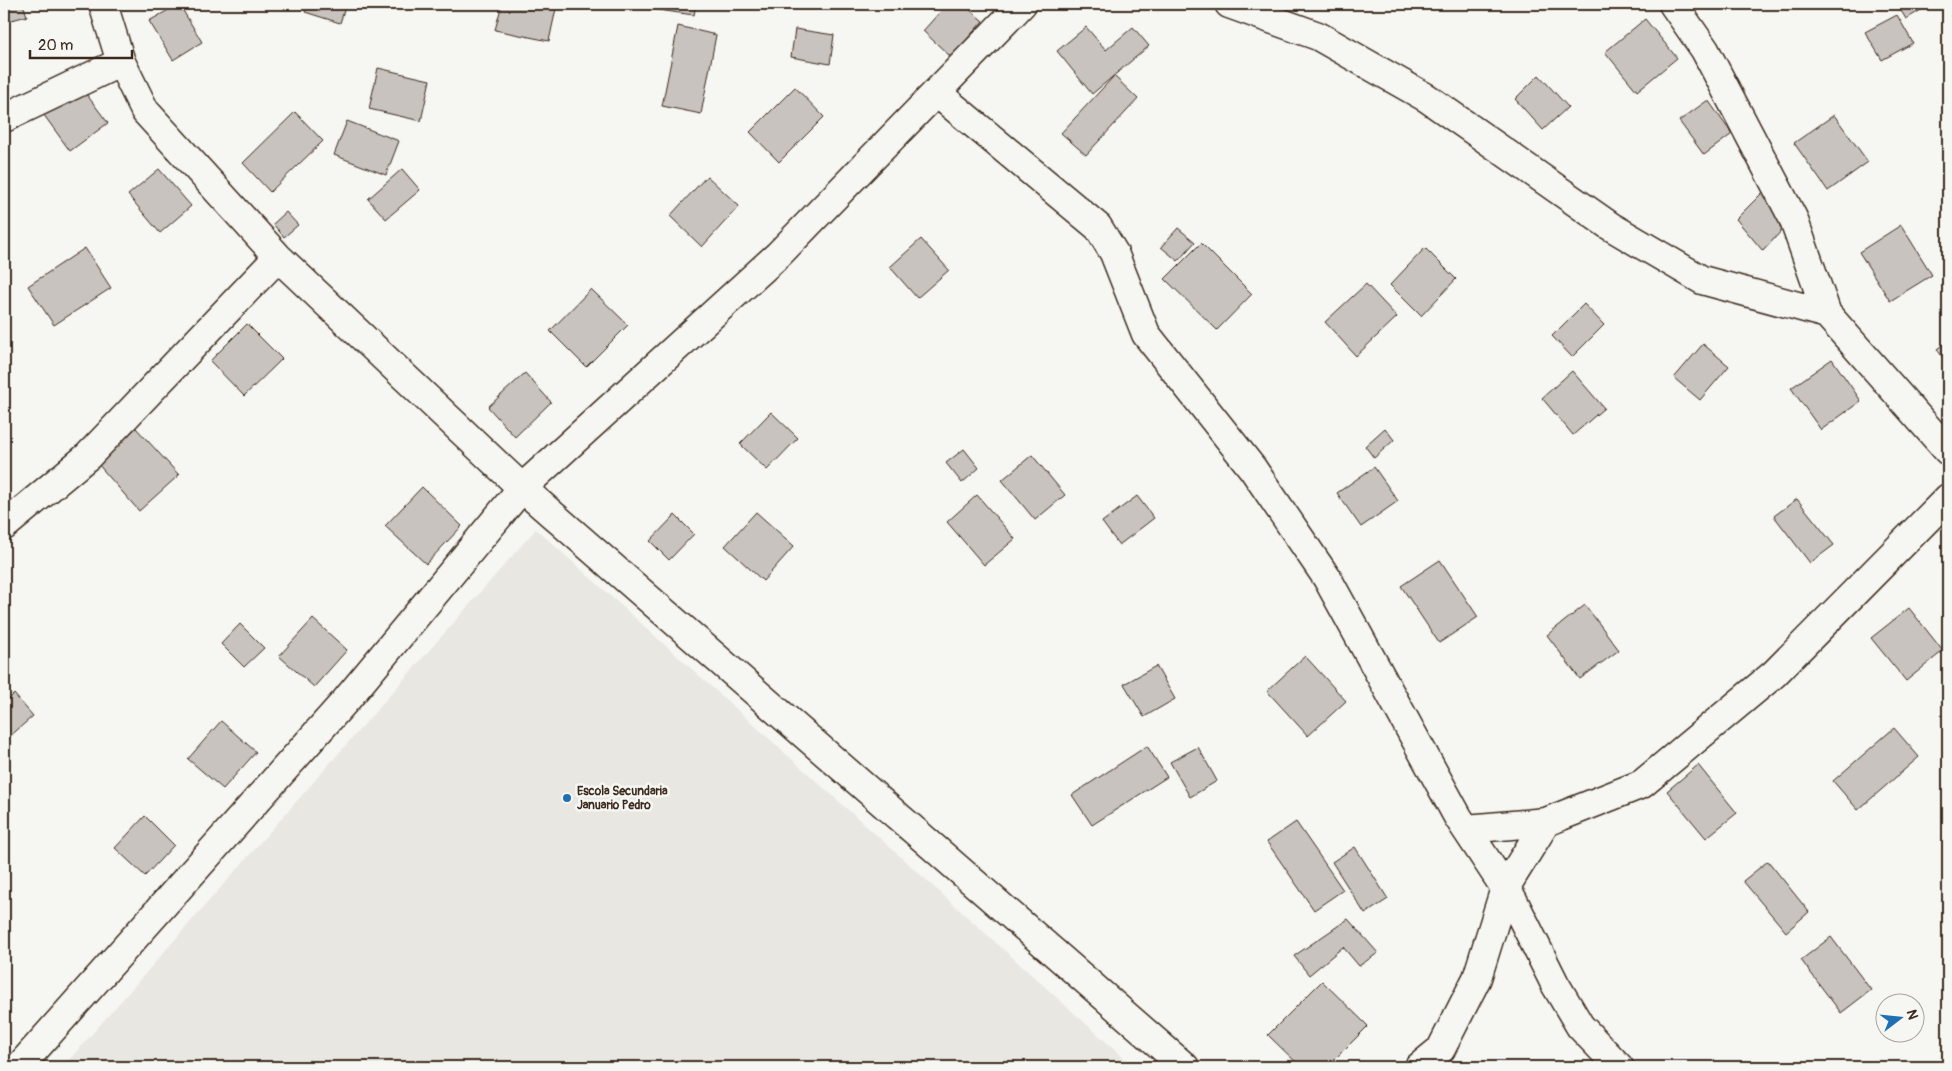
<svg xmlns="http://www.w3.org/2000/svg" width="1952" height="1071" font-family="Pangolin,sans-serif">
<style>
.built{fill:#e8e7e2}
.building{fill:#c8c3be;stroke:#3b2a1e}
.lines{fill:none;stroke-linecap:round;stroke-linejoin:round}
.minor-casing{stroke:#3b2a1e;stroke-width:31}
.minor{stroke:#f6f6f2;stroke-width:28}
.poi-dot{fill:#1f6fb2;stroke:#f6f6f2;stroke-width:2}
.labels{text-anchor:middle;stroke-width:5;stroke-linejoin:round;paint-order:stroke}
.poi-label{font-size:12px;font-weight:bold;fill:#3b2a1e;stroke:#f6f6f2;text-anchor:start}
</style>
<rect width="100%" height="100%" fill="#f6f6f2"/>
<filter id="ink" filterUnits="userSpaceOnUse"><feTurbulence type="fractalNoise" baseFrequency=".02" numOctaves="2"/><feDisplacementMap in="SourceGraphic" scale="10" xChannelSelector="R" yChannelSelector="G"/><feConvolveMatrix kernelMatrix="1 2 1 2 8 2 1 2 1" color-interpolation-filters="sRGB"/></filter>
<g filter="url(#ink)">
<path class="built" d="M536,529l598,538h-1071z"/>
<path class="building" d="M4,4h19l4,12 -23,6z
M179,4l23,38 -29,18 -24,-39z
M308,4h38l-6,19 -35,-11z
M502,4h55l-8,37 -54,-11z
M637,4h59l-2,11 -58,-8z
M947,4h16l20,17 -32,36 -28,-26z
M1897,4h34l-25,15z
M1897,15l16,28 -31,17 -17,-28z
M1645,19l32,39 -40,33 -32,-39z
M678,26l38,9 -15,79 -39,-8z
M1086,27l20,23 27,-23 16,19 -57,48 -35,-43z
M795,29l39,6 -4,29 -39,-7z
M378,68l52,12 -9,41 -52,-12z
M1539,75l29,32 -25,23 -28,-31z
M1114,76l24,23 -52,56 -25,-22z
M78,83l30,40 -38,28 -29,-40z
M795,87l29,30 -45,45 -29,-30z
M1708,100l24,34 -28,21 -25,-34z
M295,112l28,29 -53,51 -27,-29z
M1834,115l34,47 -40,29 -34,-48z
M347,121l52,20 -13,34 -52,-20z
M159,169l32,37 -31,27 -32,-38z
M402,169l18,21 -34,29 -18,-20z
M707,176l32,30 -37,41 -32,-31z
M1763,192l30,26 -30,33 -27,-32z
M286,212l12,13 -14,12 -11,-13z
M1901,225l31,50 -42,26 -31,-49z
M1178,228l17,14 -17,19 -17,-14z
M921,239l28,31 -32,28 -27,-31z
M1201,243l51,51 -35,36 -52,-51z
M85,248l26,40 -57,37 -26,-39z
M1425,248l31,31 -35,37 -31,-31z
M1366,284l31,33 -41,39 -31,-34z
M591,289l37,36 -42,42 -36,-36z
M1584,304l20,21 -32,32 -20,-21z
M247,324l35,35 -38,37 -34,-35z
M1948,341v24l-11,-16z
M1703,344l26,22 -29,34 -26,-22z
M1832,359l29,42 -40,29 -30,-42z
M1572,371l32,37 -31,27 -31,-37z
M525,373l26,29 -36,35 -27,-30z
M771,412l27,26 -31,32 -27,-26z
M136,428l43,47 -40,36 -42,-48z
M1385,428l9,12 -20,18 -9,-12z
M964,449l15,19 -17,15 -16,-20z
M1032,455l33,40 -30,25 -33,-40z
M1374,467l24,34 -37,26 -24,-34z
M422,487l40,39 -36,38 -41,-38z
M977,495l38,44 -31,26 -37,-43z
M1137,496l17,22 -35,27 -17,-23z
M1797,499l37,46 -24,18 -36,-47z
M756,512l38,34 -31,35 -38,-35z
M675,515l19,19 -25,26 -19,-19z
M1440,560l38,57 -39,26 -38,-57z
M1585,605l34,45 -39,29 -33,-44z
M1909,608l34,43 -37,30 -35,-43z
M313,619l34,31 -33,37 -35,-31z
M240,624l24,24 -20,19 -23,-23z
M1305,656l41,45 -38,35 -41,-45z
M1156,666l19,33 -31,18 -20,-33z
M14,694l19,22 -25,22 -4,-5v-29z
M221,721l35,31 -33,37 -35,-30z
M1894,728l25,29 -61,53 -25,-29z
M1147,746l20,31 -75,48 -20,-30z
M1198,747l19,34 -27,16 -20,-35z
M1698,765l39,48 -31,25 -39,-47z
M145,816l29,29 -29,31 -30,-28z
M1296,822l47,68 -29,20 -47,-68z
M1355,847l33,52 -23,15 -33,-52z
M1768,861l41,51 -23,20 -43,-51z
M1348,919l30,34 -19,13 -16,-19 -34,28 -15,-19z
M1831,937l40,53 -30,23 -40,-53z
M1322,981l46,45 -41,41h-26l-33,-32z"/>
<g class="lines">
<defs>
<path id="minor" d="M103,4l18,58 24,49 133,146 244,231 663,579
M1229,4l89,32 109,62 183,128 92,54 125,34 121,137
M1673,4l32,46 88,168 34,96
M937,93l161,134 16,26 32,81 107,135 74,109 131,239 55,83 42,84 25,42 39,41
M4,118l117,-56
M4,526l84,-70 190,-199
M1466,829l80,-7 96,-38 132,-110 174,-176
M19,1067l328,-368 175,-211 256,-233 244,-251
M1419,1067l22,-18 36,-71 28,-90 41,-66"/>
</defs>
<use href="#minor" class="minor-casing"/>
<use href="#minor" class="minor"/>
</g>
</g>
<circle class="poi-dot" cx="567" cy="798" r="5"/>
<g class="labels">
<g class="poi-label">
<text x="577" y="795">Escola Secundaria<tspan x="577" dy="14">Januario Pedro</tspan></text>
</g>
</g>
<rect width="1952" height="1071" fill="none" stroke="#f6f6f2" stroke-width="20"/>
<rect x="10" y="10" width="1932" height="1051" fill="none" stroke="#3b2a1e" stroke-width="2" filter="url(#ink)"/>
<g transform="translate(1900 1018) rotate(74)"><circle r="24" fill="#f6f6f2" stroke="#aba49d"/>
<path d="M0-4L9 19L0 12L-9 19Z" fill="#1f6fb2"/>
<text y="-8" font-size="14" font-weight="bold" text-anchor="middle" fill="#3b2a1e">N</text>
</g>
<path d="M30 50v8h102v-8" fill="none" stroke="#3b2a1e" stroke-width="2.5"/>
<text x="38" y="50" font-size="15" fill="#3b2a1e" stroke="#f6f6f2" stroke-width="4" paint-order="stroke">20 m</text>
</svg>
